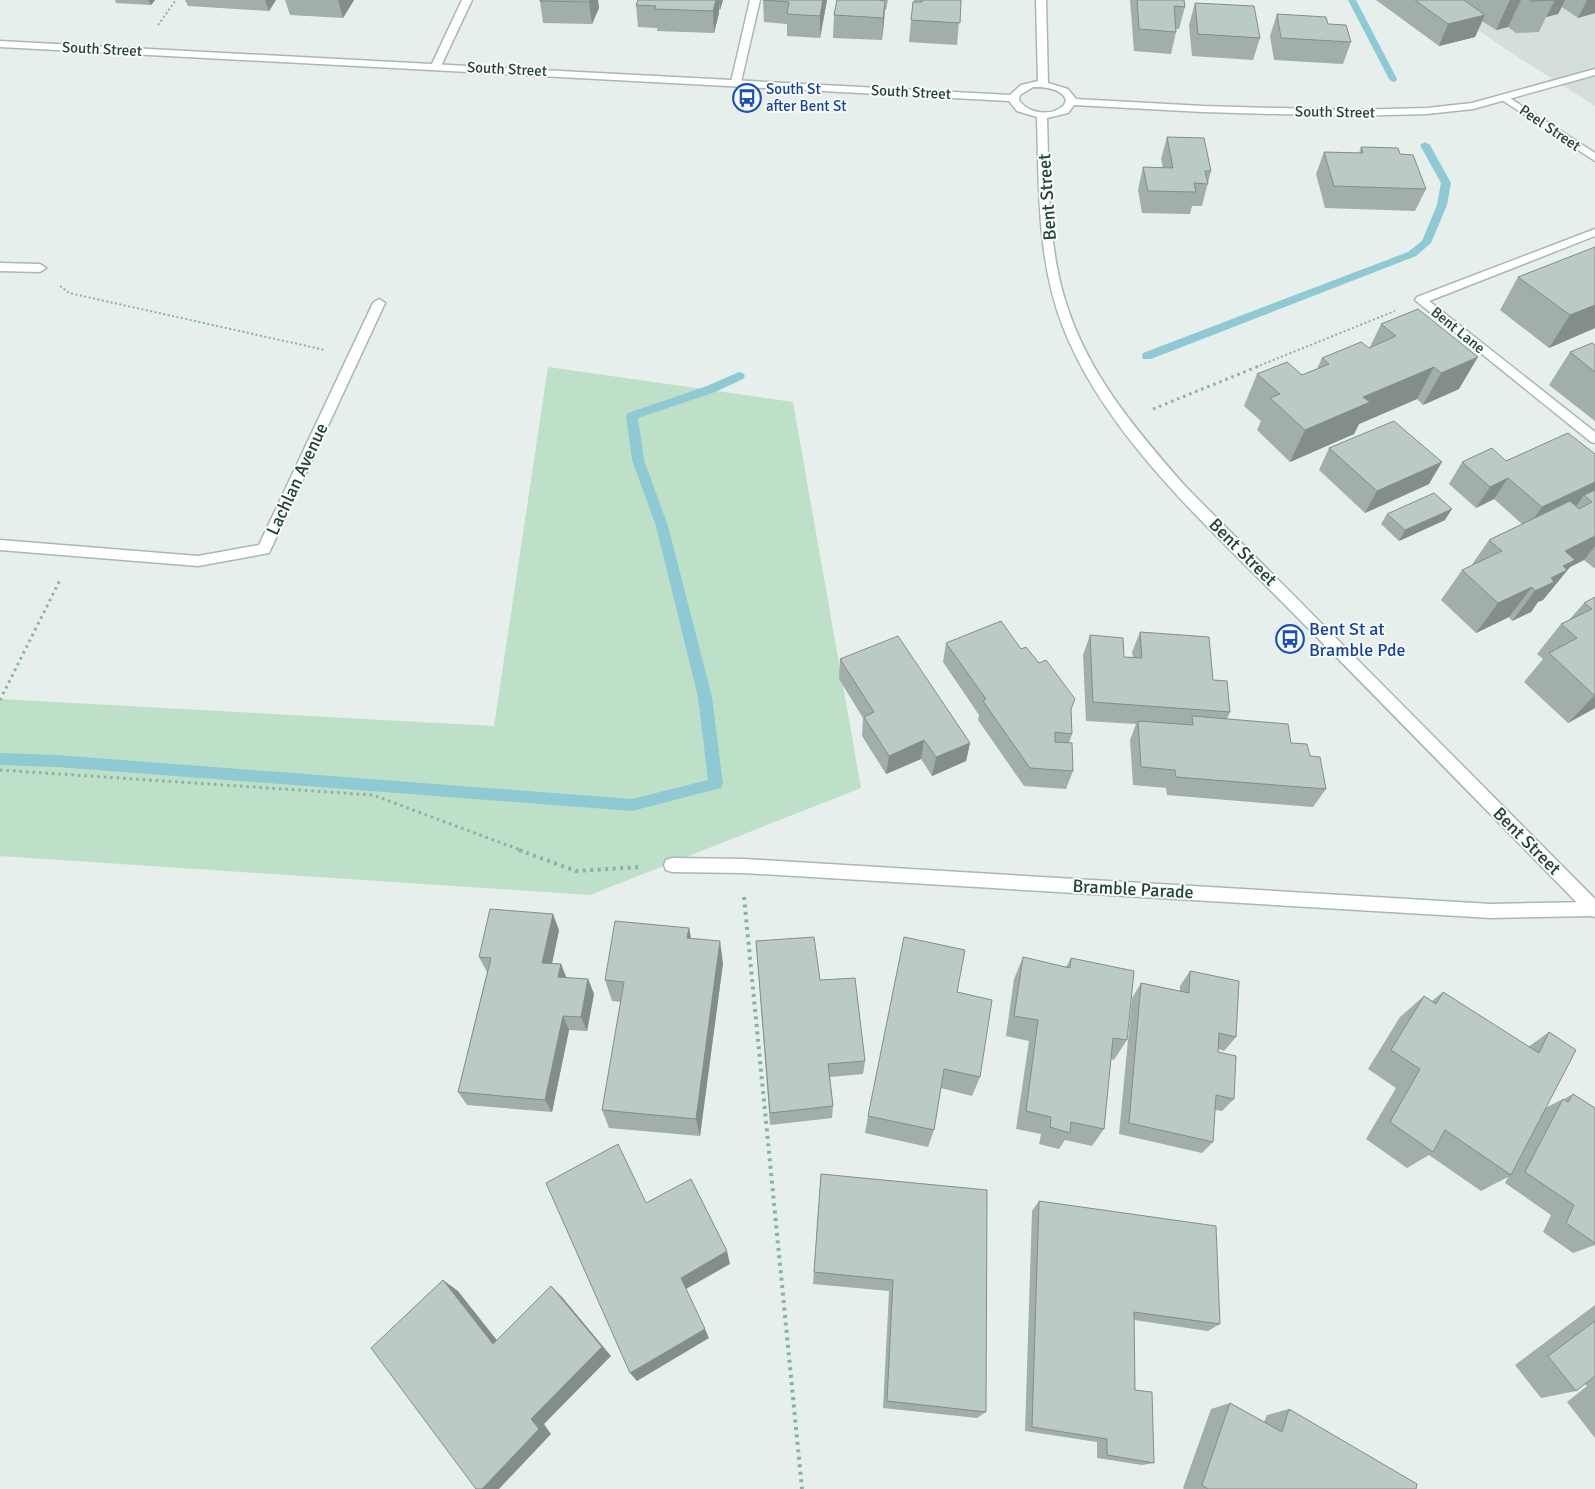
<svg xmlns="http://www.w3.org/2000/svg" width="1595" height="1489" font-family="Signika,sans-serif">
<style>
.built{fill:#d4dfda}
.green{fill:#bfe0c8}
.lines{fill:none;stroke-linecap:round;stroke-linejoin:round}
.stream{fill:#8ec9d4;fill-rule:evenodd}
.service-casing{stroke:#a8b8b2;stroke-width:3}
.minor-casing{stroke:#a8b8b2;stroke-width:3}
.tertiary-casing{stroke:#a8b8b2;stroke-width:3}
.path-far2{stroke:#86b3a5;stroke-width:2;stroke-dasharray:2 2.5;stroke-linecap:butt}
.path-far1{stroke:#86b3a5;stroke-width:3;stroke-dasharray:2.5 4;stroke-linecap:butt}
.path{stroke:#86b3a5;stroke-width:4;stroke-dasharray:3 4.5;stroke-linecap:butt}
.service{fill:#fff;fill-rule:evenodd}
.minor{fill:#fff;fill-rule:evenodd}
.tertiary{fill:#fff;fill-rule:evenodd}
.wall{fill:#a1aea9}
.shaded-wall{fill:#838d89}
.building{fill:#bbcac4;stroke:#838d89}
.labels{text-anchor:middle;stroke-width:4;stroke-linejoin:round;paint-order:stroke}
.far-street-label{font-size:15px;fill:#24423a;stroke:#f7fbf9}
.far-transit-label{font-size:15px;fill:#164399;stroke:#f7fbf9;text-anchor:start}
.street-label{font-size:18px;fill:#24423a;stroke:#f7fbf9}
.transit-label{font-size:18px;fill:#164399;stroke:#f7fbf9;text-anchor:start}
</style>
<rect width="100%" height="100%" fill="#e6efeb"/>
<path class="built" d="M1435,0h160v106l-88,-56z"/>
<path class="green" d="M548,367l245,35 68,386 -271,107 -590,-39v-157l494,27z"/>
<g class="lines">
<path class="stream" d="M1348,0h8l41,79 -1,2 -3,1 -4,-3z
M1425,142l5,3 21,38 -4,22 -16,38 -15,13 -265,103h-8l-1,-3 1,-3 265,-101 14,-11 15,-36 4,-22 -21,-38z
M739,372l4,1 2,3 -2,3 -28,13 -77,26 6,42 24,66 44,171 11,87 -2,4 -89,23 -575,-44 -57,-2v-12l57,2 575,44 76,-19 -10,-83 -42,-171 -24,-66 -6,-44 2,-3 79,-27z"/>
<defs>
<path id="service" d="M750,0h10l-19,82 -5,3 -5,-3z
M1595,229v7l-166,65 166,131v11l-4,-1 -176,-142 2,-3z"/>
<path id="minor" d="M462,0h10l-31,66 -2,2h-6l-2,-2z
M1505,95l90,58v8l-93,-61 -2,-2z
M0,263l40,1 6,4 -6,4 -40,-1z
M379,299l6,4 -116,250 -71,13 -198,-16v-10l198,16 61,-11 114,-242z
M672,858l72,1 747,45 103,-2 1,14 -104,2 -747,-45 -72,-1 -6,-2 -2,-5 2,-5z"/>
<path id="tertiary" d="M1036,0h10l2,83 20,6 8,10 127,7 146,4 78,-2 45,-5 123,-34v6l-122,34 -46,5 -78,2 -146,-4 -129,-7 -6,8 -21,5c2,61 0,126 19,185 22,71 70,127 119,183l410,413v18l-6,-2c-98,-100 -195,-200 -293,-299 -82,-84 -190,-178 -233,-289 -26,-66 -24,-140 -26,-210l-20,-6 -8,-10 -1009,-54v-6l1010,54 11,-10 17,-4zM1033,87c11,0 29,1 33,13l-2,5c-12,12 -36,9 -45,-5l1,-5z"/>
</defs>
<use href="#service" class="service-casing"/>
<use href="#minor" class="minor-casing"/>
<use href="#tertiary" class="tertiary-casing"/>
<path class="path-far2" d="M158,25l18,-25
M60,286l9,7 256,57
M1256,367l139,-56"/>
<path class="path-far1" d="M1153,409l106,-43
M0,700l60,-120
M0,770l373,25 150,56"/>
<path class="path" d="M519,850l57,21 65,-4
M744,897l58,592"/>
<use href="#service" class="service"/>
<use href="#minor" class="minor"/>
<use href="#tertiary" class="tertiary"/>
</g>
<path class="wall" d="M115,0h40l-4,5 -35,-2z
M185,0h91l-7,11 -81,-5z
M285,0h69l-11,18 -53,-3z
M598,0l1,8 -7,16 -49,-1 -3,-22z
M638,0h85l-3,10 -1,-1v4l-5,20 -57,-2v-3l-19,-1 -2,-22z
M763,0h64l-7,38 -33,-2v-12l-23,-2z
M837,0h51l-2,10h-1l-3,30 -49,-2 1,-23z
M914,0h47l-4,45 -48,-3 2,-22z
M1130,0h54l1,7 -6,22h-3v3l-5,22 -37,-3z
M1376,0h219v13l-17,5 -16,-11 -4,7 -12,3 -7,15 -23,1 -8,-6 -12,3 -14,-9 -7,16 -36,9z
M1195,3l65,35 -7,22 -61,-4 -3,-31z
M1277,14l51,10 23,18 -8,22 -69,-4 -4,-24z
M1167,137l44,34 -9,35h-10l-2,8 -48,-1 -4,-23 5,-23 20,1 -2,-9z
M1361,147l65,42 -11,22 -90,-3 -9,-34 8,-22 35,1z
M1595,247v81l-46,20 -49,-38 18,-33z
M1418,309l41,80 -36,16 -6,-6 -58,25 -5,10 -64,28 -33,-32 4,-9 -17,-15 13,-32 45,1 15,-6 5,-11 48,-11 11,-23z
M1595,345v76l-46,-36 21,-33z
M1329,448l100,36 -64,29 -46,-43z
M1506,461l89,21v86h-1l-10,-8 -14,7 -27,33 -5,2 -7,10 -19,9 -3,-4 -33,16 -35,-33 21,-30 9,-4 18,-26 33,-16 -28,-25 -18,9 -27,-24 13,-22z
M1387,514l58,6 -46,21 -18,-17z
M1595,597v111l-27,15 -44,-41 19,-23 -6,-5 24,-30 8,-4 15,-17z
M1140,632l73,48 17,32 -3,7 64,24 19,13 16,33 -13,18 -146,-12 -1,-7 -33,-3 -3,-45 6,-16 -50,-3 -3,-66 7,-20 34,22h9l-1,-5z
M946,643l75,6 18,14 32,49 1,22 -3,9 4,28 -7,18 -42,-3 -46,-66 1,-5 -36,-53z
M840,659l130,84 -4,18 -34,15 -11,-17 -35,15 -24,-38 1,-18 -24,-39z
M689,928l2,10 32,25 -23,173 -91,-8 -7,-18 19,-108 -9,-1 -7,-21z
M559,930l-7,33 9,1 5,14 22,1 6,15 -7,37 -18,-1 -17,82 -85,-7 -9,-13 29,-120 -8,-15z
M756,941l64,39 45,81 -2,13 -33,3 3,29 -1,12 -62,7z
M1023,957l43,10 5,-9 56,82 -13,20 -3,-1 -7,70 -12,17 -27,-6 -6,9 -20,-5 2,-10 -25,-5 13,-88 -23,-5 8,-57z
M1190,971l46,66 -12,14 -6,-2v3l16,47 -12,12 -7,-1 -2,32 -11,11 -83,-19 13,-136 9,-15 39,8v-5z
M957,992l23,85 -8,19 -31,-8 -7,42 -6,17 -63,-14 3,-17z
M1443,992l85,55 21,-15 -4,76 18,-9h1l9,-5 22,14v137l-22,8 -30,-21 8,-17 -46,-32 3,-6 -27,14 -52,-36 -22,13 -41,-29 30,-51 -28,-19 32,-52 24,-21 8,5z
M821,1174l165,238 -9,6 -94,-10 6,-117 -76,-7z
M1039,1201l181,123 -12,7 -74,-11 1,70 19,73 -12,2 -45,-7v-16l-72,-11 7,-220z
M1595,1305v133l-28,-36 20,-16 -2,-2 -9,7 -35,7 -26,-33z
M1230,1403l34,19 3,-7 22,-6 127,80h-232l-1,-1 28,-79z"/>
<path class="shaded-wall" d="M148,0h7l-4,5z
M265,0h11l-7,11z
M338,0h16l-11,18z
M590,0h8l1,8 -7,16 -3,-22z
M716,0h3v13l-5,20 -1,-22z
M719,0h4l-3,10z
M823,0h4l-7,38v-22z
M1510,0h11l-13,27 -12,3z
M1541,0h24l-7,14 -12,3 9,-17z
M1587,0h8v13l-17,5z
M885,1l-1,22 -2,17 1,-22z
M1485,15l-10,22 -36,9 9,-22z
M1595,305v23l-46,20 21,-33z
M1478,357l-19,32 -36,16 18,-32z
M1434,367l-17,32 -58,25 -5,10 -64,28 15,-32 58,-33z
M1442,462l-13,22 -64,29 12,-22z
M1508,478l-14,21 -18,9 14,-21z
M1595,482v14l-11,-1 -7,10 -50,23 15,-21z
M1452,509l-7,11 -46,21 6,-11z
M1595,536v10l-11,14 -14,7 -27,33 -5,2 -7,10 -19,9 53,-70z
M1532,587l-23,30 -33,16 22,-30z
M1595,695v13l-27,15z
M924,740l-3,19 -35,15 3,-18z
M970,743l-4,18 -34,15 4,-19z
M553,914l6,16 -10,48 -7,-15z
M689,928l4,23 -6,-13z
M720,941l3,22 -23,173 -4,-17z
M561,964l6,15 -9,-2z
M588,979l6,15 -7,37 -6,-14z
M563,1016l6,14 -17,82 -7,-12z
M727,1251l3,13 -44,25 -5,-11z
M443,1280l15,11 49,62 -14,-9z
M551,1286l11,11 49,59 -67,68 7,10 -52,55h-17l49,-70z
M705,1329l4,9 -72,43 -7,-8z"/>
<path class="building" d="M540,0h50l-1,2 -49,-1z
M638,0h78l-3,11 -58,-2 1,-3 -20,-1z
M763,0h60l-3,16 -33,-2 2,-12z
M837,0h41l7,1 -2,17 -49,-3z
M922,0h39l-1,23 -49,-3 2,-18h9z
M1137,0h47l1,7 -11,-1 2,26 -37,-3z
M1415,0h49l21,15 -37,9z
M1530,0h25l-24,1z
M1195,3l59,3 6,32 -62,-4z
M1277,14l49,3 2,7 18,1 5,17 -70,-4z
M1167,137l37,1 7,33h-6l3,13 -14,-1 2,9 -48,-1 -5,-24 30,1z
M1361,147l37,1 2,6 13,1 13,34 -92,-3 -10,-34 39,1z
M1595,247v58l-25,10 -52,-38z
M1418,309l60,48 -37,16 -7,-6 -71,30 7,5 -65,28 -35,-32 10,-4 -23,-20 30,-12 15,13 27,-11 -7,-6 39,-16 8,6 27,-12 -15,-12z
M1592,343l3,2v27l-25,-20z
M1394,421l48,41 -65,29 -48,-43z
M1568,433l27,21v28l-53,25 -34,-29 -18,9 -28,-25 30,-14 14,13z
M1595,490v46l-30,15 10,9 -12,6 4,4 -16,8 3,4 -19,9 -3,-4 -34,16 -36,-33 40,-19 -13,-11 81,-39 9,8 13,-7 -8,-7z
M1434,493l18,16 -47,21 -18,-16z
M1595,597v98h-1l-45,-42 28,-15 -16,-14 31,-15 -8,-6z
M1001,621l20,28 5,-2 13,16 7,-3 29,39 -4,10 1,25 -17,-2v10l17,1 1,28 -43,-3 -47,-67 3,-2 -40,-56z
M1140,632l69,5 4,43 14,1 3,31 -137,-10 -3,-67 33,3 1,19 18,1z
M898,636l72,107 -34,14 -12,-17 -35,16 -25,-39 10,-5 -34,-53z
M1192,716l96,8 3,19 16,1 3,12 10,1 6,32 -150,-12 -1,-7 -34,-3 -3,-46 55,4z
M490,909l63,5 -11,49 19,1 -3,13 30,2 -7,38 -18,-1 -18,84 -87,-8 33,-134 -12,-1z
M615,921l74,7 -2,10 33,3 -24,178 -94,-9 22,-128 -19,-2z
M814,937l6,43 35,-2 10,83 -37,3 5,42 -63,7 -14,-172z
M904,937l61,13 -8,42 35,8 -12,77 -36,-8 -10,61 -66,-14z
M1023,957l47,11 1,-10 63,13 -7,69 -14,-2 -9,91 -33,-7 -1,11 -20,-6 1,-10 -25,-6 12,-91 -24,-4z
M1190,971l49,10 -3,56 -17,-4 -1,19 18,4 -2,43 -18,-4 -3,47 -84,-19 12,-140 48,10z
M1443,992l96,61 10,-21 27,18 -65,125 -66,-45 -12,22 -43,-30 30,-53 -29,-19 33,-54 12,8z
M1573,1094l22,14v135l-29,-20 8,-18 -49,-33 38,-73 5,3z
M618,1144l28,59 45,-24 36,72 -46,27 24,51 -75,44 -84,-190z
M821,1174l166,16 -1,222 -99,-11 6,-121 -79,-8z
M1039,1201l177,25 4,98 -86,-12 1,78 17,2 2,71 -47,-8v-16l-75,-12z
M443,1280l50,64 58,-58 51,61 -71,72 8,10 -57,60h-6l-105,-141z
M1595,1321v55l-19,15 -28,-35z
M1230,1403l52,29 7,-23 128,75 -1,5h-208l-6,-4z"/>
<defs>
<symbol id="bus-ring" viewBox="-11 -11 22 22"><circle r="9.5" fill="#f7fbf9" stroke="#1a4fb4" stroke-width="1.5"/><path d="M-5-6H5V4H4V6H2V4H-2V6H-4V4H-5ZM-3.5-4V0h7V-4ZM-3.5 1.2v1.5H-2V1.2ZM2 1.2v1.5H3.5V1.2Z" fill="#1a4fb4"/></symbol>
</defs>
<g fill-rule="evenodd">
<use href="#bus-ring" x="731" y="82" width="32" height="32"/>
<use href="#bus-ring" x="1274" y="623" width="32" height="32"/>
</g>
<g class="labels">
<g class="far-street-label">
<text transform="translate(102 49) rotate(3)" y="5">South Street</text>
<text transform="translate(507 69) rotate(3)" y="5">South Street</text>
<text transform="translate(911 92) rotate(3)" y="5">South Street</text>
<text transform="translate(1335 112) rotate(1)" y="5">South Street</text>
<text transform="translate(1550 128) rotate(34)" y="5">Peel Street</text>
<text transform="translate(1458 330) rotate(39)" y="5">Bent Lane</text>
</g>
<g class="far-transit-label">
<text x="766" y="94">South St<tspan x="766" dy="17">after Bent St</tspan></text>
</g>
<g class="street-label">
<text transform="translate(1047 197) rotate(-94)" y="6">Bent Street</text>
<text transform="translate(297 479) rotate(-65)" y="6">Lachlan Avenue</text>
<text transform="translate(1243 552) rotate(45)" y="6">Bent Street</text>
<text transform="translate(1527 841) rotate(45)" y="6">Bent Street</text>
<text transform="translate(1133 889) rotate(3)" y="6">Bramble Parade</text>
</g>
<g class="transit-label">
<text x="1309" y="635">Bent St at<tspan x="1309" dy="21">Bramble Pde</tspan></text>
</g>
</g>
</svg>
